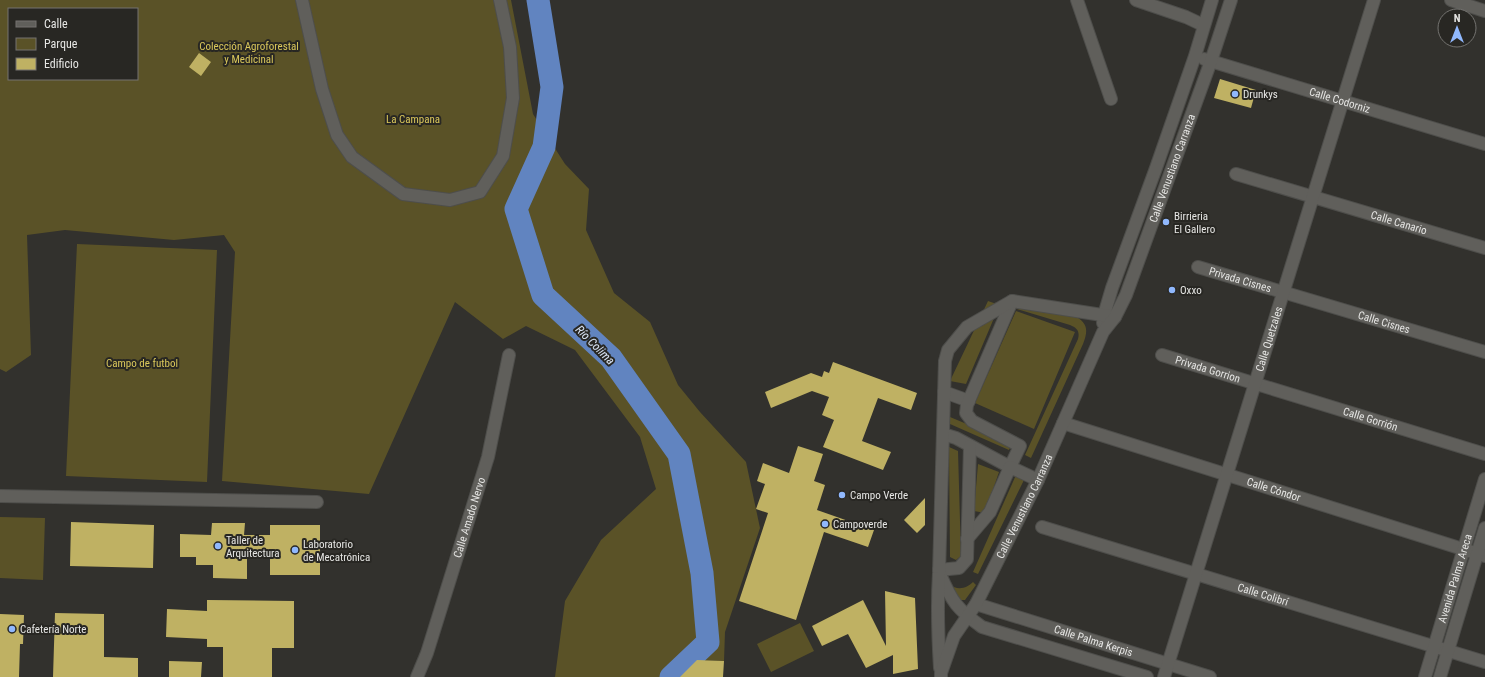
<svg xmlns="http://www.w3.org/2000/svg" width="1485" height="677" font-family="'Roboto Condensed',sans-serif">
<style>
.green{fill:#5a5227;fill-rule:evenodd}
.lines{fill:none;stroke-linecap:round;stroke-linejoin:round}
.river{stroke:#6184c0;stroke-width:23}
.building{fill:#bfb163}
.minor-casing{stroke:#4e4e4b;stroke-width:14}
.minor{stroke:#605f5b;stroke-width:12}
.poi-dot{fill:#90b8fd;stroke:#282723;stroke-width:1.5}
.labels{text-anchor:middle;stroke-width:4;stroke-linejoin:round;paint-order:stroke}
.park-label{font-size:11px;fill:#dbc85b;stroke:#282723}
.poi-label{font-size:11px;fill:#e6e6e4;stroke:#282723;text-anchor:start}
.street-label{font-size:11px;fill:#e6e6e4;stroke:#282723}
.water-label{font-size:12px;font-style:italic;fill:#d9e4f5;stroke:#282723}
</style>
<rect width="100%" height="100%" fill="#32312d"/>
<path class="green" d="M0,0h511l22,114 32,50 24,25 -3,41 28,63 36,29 28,63 22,27 46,50 14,66 -35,104 -1,29 -27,-1 -17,17h-125l10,-76 36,-61 55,-51 -16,-52 -65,-87 -49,-24 -23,13 -48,-37 -86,192 -147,-13 13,-229 -11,-17 -50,5 -109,-10 -38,5 4,120 -25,17 -6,-3zM9,9h128v70h-128z
M77,244l140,6 -10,232 -141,-6z
M988,301l26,9 -17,1 -31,73 -16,-3z
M994,302l79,13c14,7 16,14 10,29l-52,114 -6,-3 53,-116c2,-8 -1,-11 -8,-14z
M1016,311l59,21 -41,97 -59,-26z
M950,417l62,26 -3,7 -59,-26z
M949,447l9,4 3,105 -5,4 -6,-3z
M978,464l21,8 -14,41 -11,-2z
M1016,475l8,5 -46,94 -5,-2z
M0,517l45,1 -2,62 -43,-2z
M973,582l3,3 -11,15h-4l-6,-4 -1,-9c7,3 14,0 19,-5z
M800,623l14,28 -43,21 -14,-28z"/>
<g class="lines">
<path class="river" d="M538,0l14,87 -8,60 -28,62 27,86 68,63 68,96 23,119 6,69 -37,35"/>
</g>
<path class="building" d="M199,53l12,9 -10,14 -12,-9z
M1220,79l36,11 -5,18 -37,-10z
M833,362l84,31 -6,17 -33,-12 -16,43 29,11 -8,18 -60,-23 11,-27 -12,-5 7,-18 -17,-6 -41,17 -6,-16 46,-19 11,4 2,-6 5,2z
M798,446l25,8 -9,27 11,4 -8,25 57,20 -6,17 -44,-15 -28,88 -57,-19 29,-88 -12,-4 9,-25 -8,-3 6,-18 26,10z
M925,498v27l-8,8 -13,-13z
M71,522l83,3 -1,43 -83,-2z
M212,523h33l-1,12h26v-10h50v50h-50v-18h-23v22l-34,-1v-13h-17v-8h-16v-23l31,1z
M885,591l30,7 3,71 -25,5v-19l-27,13 -18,-34 -26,12 -10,-20 51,-26 23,46z
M207,600l87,1v47h-22v29h-49v-30h-16v-8l-41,-2 1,-28 40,2z
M55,613l49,1v43l34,1v19h-85z
M0,614l24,1 -1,29h-3l-1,33h-19z
M697,660l27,1 -1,16h-43z
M169,661l33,1 -1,15h-32z"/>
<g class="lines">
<defs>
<g id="minor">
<path d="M302,0l20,89 15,46 15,22 51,37 47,6 30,-8 23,-36 10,-58 -3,-51 -10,-47"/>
<path d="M1077,0l34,99"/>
<path d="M1136,0l50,17 17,8"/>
<path d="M1451,0l34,11"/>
<path id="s1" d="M1204,59l281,85"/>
<path id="s2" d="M1236,174l249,74"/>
<path id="s3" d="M1198,267l287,85"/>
<path d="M1103,323l1,-8 8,-27 44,-120 39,-112 17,-56"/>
<path id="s4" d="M1162,355l323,99"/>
<path d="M944,392l25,9"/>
<path id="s5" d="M1063,423l422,133"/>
<path d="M943,434l13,4 54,29 10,-21 -48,-25 -6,-8 1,-8 45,-104"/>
<path d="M0,496l317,6"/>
<path id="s6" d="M1042,527l443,135"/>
<path d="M967,539l23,-27 20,-45 28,13"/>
<path d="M939,570l20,-2 8,-9 3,-113"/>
<path d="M940,574c12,28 17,35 42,53l165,50"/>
<path id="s7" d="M976,604l234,73"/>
<path d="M940,668c-2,-32 -3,-63 -1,-95l6,-212 3,-11 19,-23 45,-26 103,16"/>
<path id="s8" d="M417,677l10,-24 61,-196 21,-102"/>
<path id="s9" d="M941,677v-4l13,-37 22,-32 62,-124 65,-148 12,-15 11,-22 85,-234 20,-61"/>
<path id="s10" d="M1164,677l210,-677"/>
<path id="s11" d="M1425,677l60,-198"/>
<path d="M1440,677l45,-149"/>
</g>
</defs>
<use href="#minor" class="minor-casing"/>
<use href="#minor" class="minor"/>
</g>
<g class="poi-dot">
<circle cx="1235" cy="94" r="4"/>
<circle cx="1166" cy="222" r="4"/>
<circle cx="1172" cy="290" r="4"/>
<circle cx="842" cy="495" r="4"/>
<circle cx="825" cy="524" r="4"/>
<circle cx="218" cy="546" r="4"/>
<circle cx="295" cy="550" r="4"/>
<circle cx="12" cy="629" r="4"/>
</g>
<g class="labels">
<g class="park-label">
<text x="249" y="50">Colección Agroforestal<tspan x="249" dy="13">y Medicinal</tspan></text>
<text x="413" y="123">La Campana</text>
<text x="142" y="367">Campo de futbol</text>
</g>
<g class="poi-label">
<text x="1243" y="98">Drunkys</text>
<text x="1174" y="220">Birrieria<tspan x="1174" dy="13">El Gallero</tspan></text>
<text x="1180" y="294">Oxxo</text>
<text x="850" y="499">Campo Verde</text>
<text x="833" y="528">Campoverde</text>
<text x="226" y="544">Taller de<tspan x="226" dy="13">Arquitectura</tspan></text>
<text x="303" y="548">Laboratorio<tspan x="303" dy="13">de Mecatrónica</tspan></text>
<text x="20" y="633">Cafetería Norte</text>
</g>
<g class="street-label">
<text dy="4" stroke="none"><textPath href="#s1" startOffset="142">Calle Codorniz</textPath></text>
<text dy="4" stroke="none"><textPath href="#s9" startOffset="561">Calle Venustiano Carranza</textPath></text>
<text dy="4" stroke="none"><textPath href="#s2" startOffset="170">Calle Canario</textPath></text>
<text dy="4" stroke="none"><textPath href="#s3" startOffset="44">Privada Cisnes</textPath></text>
<text dy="4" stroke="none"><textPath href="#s3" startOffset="194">Calle Cisnes</textPath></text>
<text dy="4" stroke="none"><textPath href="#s10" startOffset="354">Calle Quetzales</textPath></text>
<text dy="4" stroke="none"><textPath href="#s4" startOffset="48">Privada Gorrion</textPath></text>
<text dy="4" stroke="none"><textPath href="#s4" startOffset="218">Calle Gorrión</textPath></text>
<text dy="4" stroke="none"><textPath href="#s5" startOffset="221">Calle Cóndor</textPath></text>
<text dy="4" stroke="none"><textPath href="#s9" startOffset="191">Calle Venustiano Carranza</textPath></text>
<text dy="4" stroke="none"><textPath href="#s8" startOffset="168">Calle Amado Nervo</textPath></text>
<text dy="4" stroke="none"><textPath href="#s11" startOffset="103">Avenida Palma Areca</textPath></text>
<text dy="4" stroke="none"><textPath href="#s6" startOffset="231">Calle Colibrí</textPath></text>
<text dy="4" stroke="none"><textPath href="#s7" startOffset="123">Calle Palma Kerpis</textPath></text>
</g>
<g class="water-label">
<text transform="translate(595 345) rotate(45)" y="4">Río Colima</text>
</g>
</g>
<rect x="8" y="8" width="130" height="72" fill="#282723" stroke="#747370"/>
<rect x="16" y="21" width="20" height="6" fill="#605f5b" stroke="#747370"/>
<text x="44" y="28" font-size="12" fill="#e6e6e4">Calle</text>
<rect x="16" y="38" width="20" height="12" fill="#5a5227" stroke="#747370"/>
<text x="44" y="48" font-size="12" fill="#e6e6e4">Parque</text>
<rect x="16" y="58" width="20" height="12" fill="#bfb163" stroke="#747370"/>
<text x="44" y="68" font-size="12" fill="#e6e6e4">Edificio</text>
<g transform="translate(1457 28)"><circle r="19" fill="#282723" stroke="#747370"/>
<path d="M0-3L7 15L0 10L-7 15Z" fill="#90b8fd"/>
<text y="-6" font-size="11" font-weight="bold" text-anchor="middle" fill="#e6e6e4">N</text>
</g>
</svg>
